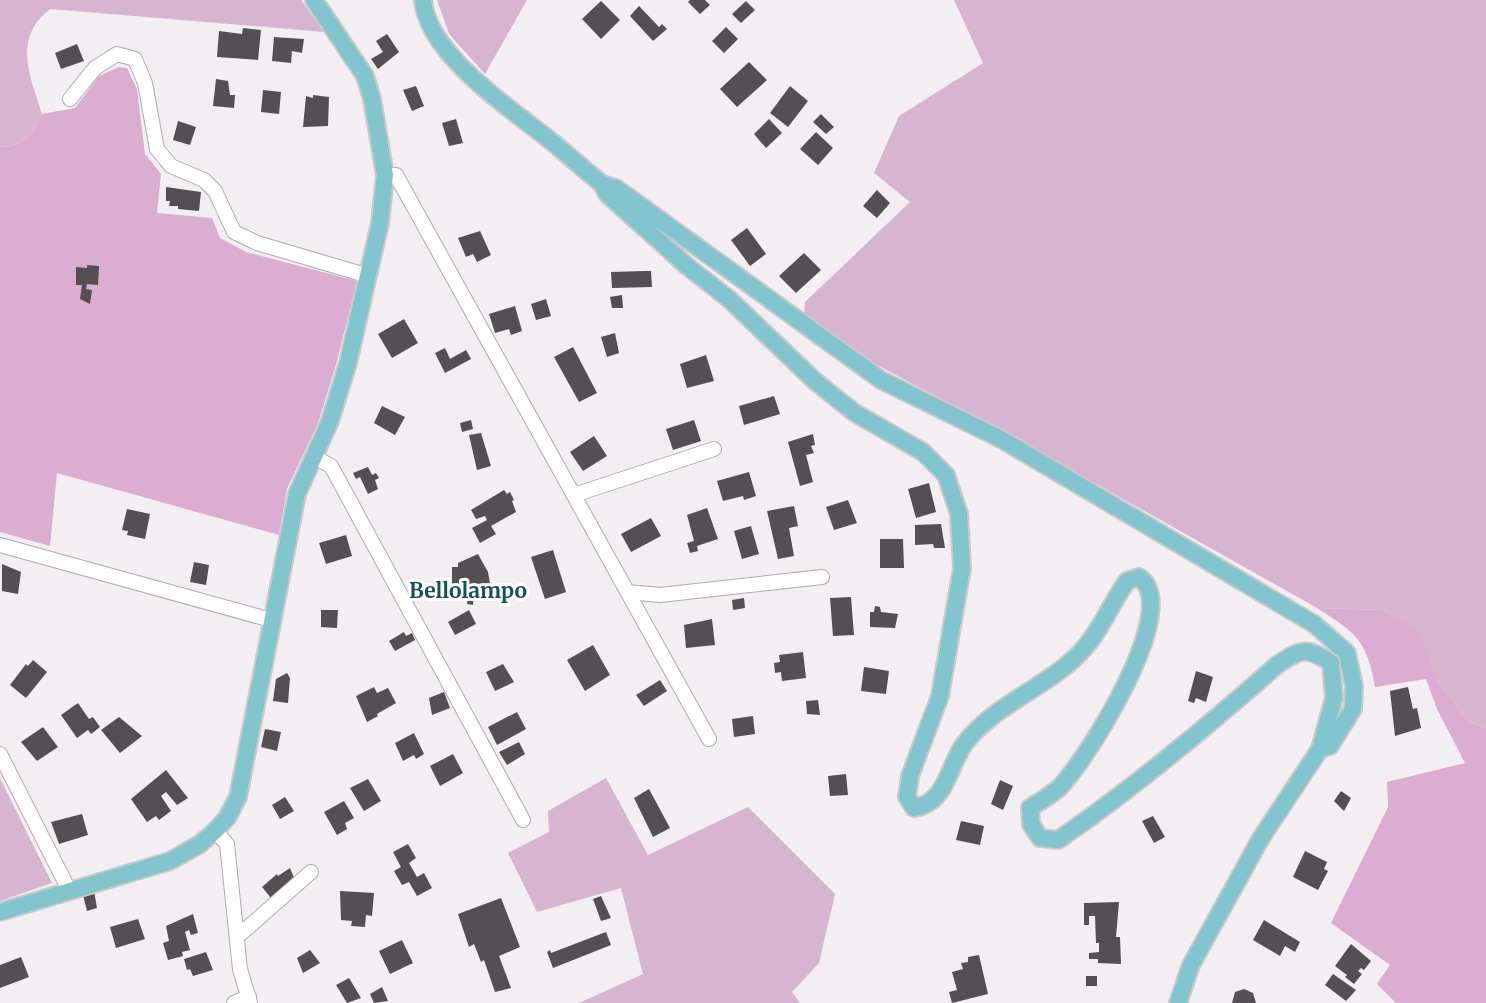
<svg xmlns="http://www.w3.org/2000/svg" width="1486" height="1003" font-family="Merriweather,serif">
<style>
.green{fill:#d7b5d1}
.forest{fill:#dbadd2}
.building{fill:#534f52}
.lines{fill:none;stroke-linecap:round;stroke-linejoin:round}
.minor-casing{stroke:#aeaaad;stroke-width:16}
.major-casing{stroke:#cac9ca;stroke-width:20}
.minor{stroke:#fff;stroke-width:14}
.major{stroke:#83c5ce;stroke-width:16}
.labels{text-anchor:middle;stroke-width:6;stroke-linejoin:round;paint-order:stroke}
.quarter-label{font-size:21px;font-weight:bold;fill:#145058;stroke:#fff}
</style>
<rect width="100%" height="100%" fill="#f2eef1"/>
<path class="green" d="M0,0h301l23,32 -274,-23c-38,30 -20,66 -8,105 -8,18 -20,34 -42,33z
M437,0h90l-42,74 -36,-40z
M954,0h532v728l-17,-6 -30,-40 -22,-53 -35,-19 -65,-2 -306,-172 -136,-72 -71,-50 1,-12 105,-100 -36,-29 25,-57 84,-53z
M0,778l52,105 -52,18z
M606,778l42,77 100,-48 87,87 -16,69 -27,29 8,11h-221l64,-29 -22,-86 -84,24 -29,-59 41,-21 -1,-21z"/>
<path class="forest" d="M119,67l8,1 10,21 8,65 16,20 -4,39 55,5 8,20 26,14 111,29 -21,84 -18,58 -31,66 -8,46 -222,-62 -7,73 -50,-14v-385c22,1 34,-15 42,-33l33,-6 24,-32z
M1317,608l65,2 36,19 21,53 30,40 17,6v275h-90l-19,-19 13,-19 -59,-42 57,-116 -1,-25 78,-19 -28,-54 -11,-30 -51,8c-8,-47 -19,-54 -58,-79z"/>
<path class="building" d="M690,0h15l5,5 -10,9 -12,-12z
M601,1l19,19 -19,19 -19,-20z
M746,1l9,9 -14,13 -9,-9z
M639,6l20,21 3,-3 5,5 -14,12 -23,-25z
M726,27l12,12 -14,14 -12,-12z
M243,28l18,2 -3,30 -41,-3 2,-26 23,3z
M387,34l12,18 -21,17 -7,-10 12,-7 -7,-11z
M274,37l30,2 -2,14 -10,-2 -1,12 -19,-2z
M77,44l7,17 -23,8 -6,-16z
M749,62l18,18 -30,27 -17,-18z
M216,79l12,2 2,14h5l-1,13 -21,-2z
M416,86l8,20 -12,5 -9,-21z
M790,86l18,15 -20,26 -18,-14z
M263,90l18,2 -2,22 -18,-2z
M313,95l16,2 -1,29 -25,1 3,-31 7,2z
M821,114l13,13 -8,7 -13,-12z
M456,119l7,24 -14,3 -7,-23z
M769,119l13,14 -16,15 -12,-14z
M178,121l18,6 -6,18 -17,-5z
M816,132l17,16 -15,17 -18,-16z
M166,187l35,5 -2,19 -21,-2v-3h-9l1,-5h-4z
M877,190l13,13 -13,15 -14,-12z
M747,228l19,26 -16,12 -19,-26z
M480,231l11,24 -14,7 -4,-8 -7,3 -8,-19z
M804,253l17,17 -25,23 -17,-17z
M87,265l12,1 -1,19 -11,-1 -1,5 6,1 -2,14 -10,-5 2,-14h-6v-18l11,1z
M644,271h7l1,16 -40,1 -1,-16z
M622,295l1,13h-11l-2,-11z
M546,299l5,17 -15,4 -5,-16z
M515,306l7,25 -11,4 -2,-6 -14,4 -6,-19z
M404,319l14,24 -26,15 -14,-24z
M615,333l4,20 -12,4 -6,-20z
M573,347l24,46 -18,9 -25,-45z
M445,348l5,11 16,-9 5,9 -26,14 -10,-20z
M706,355l8,26 -27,7 -7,-24z
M774,396l6,18 -36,11 -5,-19z
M382,406l23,11 -10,18 -21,-12z
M471,420l2,9 -11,3 -2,-9z
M694,420l7,21 -28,9 -7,-21z
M481,433l10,33 -14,4 -8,-35z
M813,434l2,11 -4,1 3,7 -8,2 7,27 -13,4 -12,-44z
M594,436l13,20 -24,15 -13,-19z
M368,467l4,8 4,-2 3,5 -4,2 3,9 -10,5 -8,-17 -4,2 -3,-6z
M749,472l7,24 -12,4 -1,-4 -20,5 -6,-20z
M929,483l7,29 -20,6 -8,-29z
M504,490l3,4 3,-2 4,8 -2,1 4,11 -25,14 5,8 -16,9 -8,-15 15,-8 -2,-4 -9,3 -5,-9z
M848,500l9,23 -23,7 -8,-23z
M794,506l4,20 -9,2 5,28 -16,3 -11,-48z
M707,508l11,31 -21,7 1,5 -8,2 -3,-10 7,-2 -7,-26z
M127,509l23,5 -5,25 -18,-4 1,-4 -6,-1z
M651,518l10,18 -30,16 -10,-18z
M941,524l4,24h-11l-1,-4 -18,1v-20z
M751,526l8,28 -17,5 -8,-28z
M346,535l6,21 -26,8 -7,-21z
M880,539h23l1,29h-24z
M553,550l13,42 -21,7 -14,-42z
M478,554l10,18 3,17 -17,1 -1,15 -6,-1 2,-15h-10l-2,4 -5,-4v-22h6v-4z
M194,562l15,3 -3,20 -16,-3z
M2,564l19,8 -3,22 -16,-3z
M851,597l3,38 -21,1 -3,-38z
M744,598l1,10 -12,2 -1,-10z
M875,606l5,1 1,5 17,2 -3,14 -25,-1v-15h4z
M321,610h17l-1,18 -16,-1z
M469,610l7,14 -21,11 -7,-13z
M712,619l3,26 -29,3 -2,-23z
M404,632l2,4 6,-3 3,7 -20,11 -6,-10z
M593,645l17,30 -25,16 -18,-31z
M803,652l3,26 -24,3 -1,-9 -6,1 -1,-10 6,-1 -1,-7z
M33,660l14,12 -21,26 -16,-13 16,-21 2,2z
M503,664l11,18 -19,9 -9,-19z
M864,667l25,4 -3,23 -25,-3z
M1196,671l17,6 -7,25 -10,-4 -2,5 -6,-2z
M287,673l3,5 -2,25 -15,-2 3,-22z
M660,680l7,11 -23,15 -8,-11z
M374,687l3,6 11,-5 8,15 -19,11 1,2 -11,6 -11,-26z
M1408,687l5,22 4,-1 4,20 -26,8 -5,-45z
M444,692l6,16 -18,7 -3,-17z
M818,700l2,15 -13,-1 -1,-13z
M78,703l11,16 4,-2 7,10 -9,7 -3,-4 -11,8 -16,-23z
M517,712l9,17 -29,16 -9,-18z
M753,716l2,18 -21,3 -2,-18z
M119,717l23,19 -22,17 -19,-23z
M43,727l15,20 -21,14 -16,-19z
M265,729l16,3 -4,19 -16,-4z
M414,733l10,21 -8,5 -2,-4 -11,6 -8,-18z
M519,742l6,12 -18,11 -8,-13z
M453,754l10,19 -23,13 -10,-20z
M166,770l22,28 -11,7 -11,-13 -5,4 10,15 -12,9 -3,-4 -9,6 -16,-23z
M846,774l2,21 -18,1 -2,-20z
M368,779l13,22 -17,10 -14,-23z
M1000,780l13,6 -10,24 -12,-6z
M649,789l21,39 -17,9 -19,-39z
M1341,791l10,7 -7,13 -10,-10z
M285,797l9,14 -14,8 -8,-14z
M344,801l10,17 -9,5 2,6 -10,6 -13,-23z
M82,814l6,21 -29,9 -8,-22z
M1153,816l12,21 -11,6 -12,-22z
M961,821l23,5 -4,19 -24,-5z
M408,844l8,14 -7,5 8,14 7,-4 8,15 -15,8 -8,-14 -7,3 -8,-14 7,-4 -8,-15z
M1305,851l22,11 -3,7 4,2 -10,19 -25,-13z
M290,868l5,12 -24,18 -9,-11 15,-13 1,2z
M94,891l3,17 -10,3 -4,-16z
M340,891l34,2 -2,23 -6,-1 -1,12 -14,-1 1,-5 -11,-1z
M601,896l10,22 -10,3 -8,-22z
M501,898l19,49 -21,9 12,32 -16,4 -11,-32 -3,2 -7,-18 -5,3 -11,-33z
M1119,902l-3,35h4l1,27 -23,-1v-4h-9v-6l10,-1v-9h-3l-1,-27h-6v9h-5v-22z
M193,914l5,19 -7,2 -2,-5 -4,2 5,18 -8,2 1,4 -15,4 -5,-17 6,-2 -3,-15z
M138,919l7,20 -29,9 -6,-21z
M1264,920l36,22 -5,10 -10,-6 -5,10 -27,-16z
M606,932l5,13 -58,23 -6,-16 3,-2 1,3z
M402,940l11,23 -23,11 -11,-23z
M1351,944l20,17 -7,9 -3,-2 -3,3 4,3 -8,10 -9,-7 2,-2 -12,-9z
M310,950l10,13 -17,10 -6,-15z
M206,952l7,18 -20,6 -3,-7 -3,1 -3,-11z
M979,955l9,39 -36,9 -3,-11 8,-2 -5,-18 11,-3 -2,-6 7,-1v-5z
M21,957l8,20 -29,11v-23z
M1333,974l23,16 -10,11 -21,-16z
M1086,976h11v10h-11z
M349,978l12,20 -14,5 -11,-18z
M382,987l6,14 -14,2 -4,-9z
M1244,989l9,4 3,10h-24l3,-11z"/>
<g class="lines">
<defs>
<path id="minor" d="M70,99l25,-31 22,-14 18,5 10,24 12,66 14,17 33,14 11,11 19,41 23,11 112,33
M385,175h11l313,564
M314,457l17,9 192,354
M574,495l140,-46
M0,545l271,75
M628,592l32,3 162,-18
M0,754l69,136
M215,831l12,13 13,125 10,34
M237,937l74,-65
M234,1003l15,-6"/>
<path id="major" d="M423,0c4,52 82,105 119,134 21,16 40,34 60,50l5,10 80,72 42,33 87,83 39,31 68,39 23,23 13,39 3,54 -22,128 -30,80 -3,21 7,11c33,-5 34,-42 51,-65 30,-39 81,-55 115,-90 20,-21 31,-49 47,-72l12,-4c45,30 -52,182 -79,210 -8,8 -20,14 -30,21l1,16 9,14 18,2c77,-53 149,-113 219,-175 24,-16 29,-19 54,-2l3,35 -14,51 -59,89 -70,127 -13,38
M602,184l14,4 265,192 120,59 313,185 33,29 7,33 -1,23 -23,37 -10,3
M0,912l170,-51 30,-17 15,-13 12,-13 11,-21 59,-303 33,-73 18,-58 32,-140 5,-48 -13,-76 -7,-23 -51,-76"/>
</defs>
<use href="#minor" class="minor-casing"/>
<use href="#major" class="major-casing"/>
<use href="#minor" class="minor"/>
<use href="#major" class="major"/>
</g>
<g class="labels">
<g class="quarter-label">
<text x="468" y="598">Bellolampo</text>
</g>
</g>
</svg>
